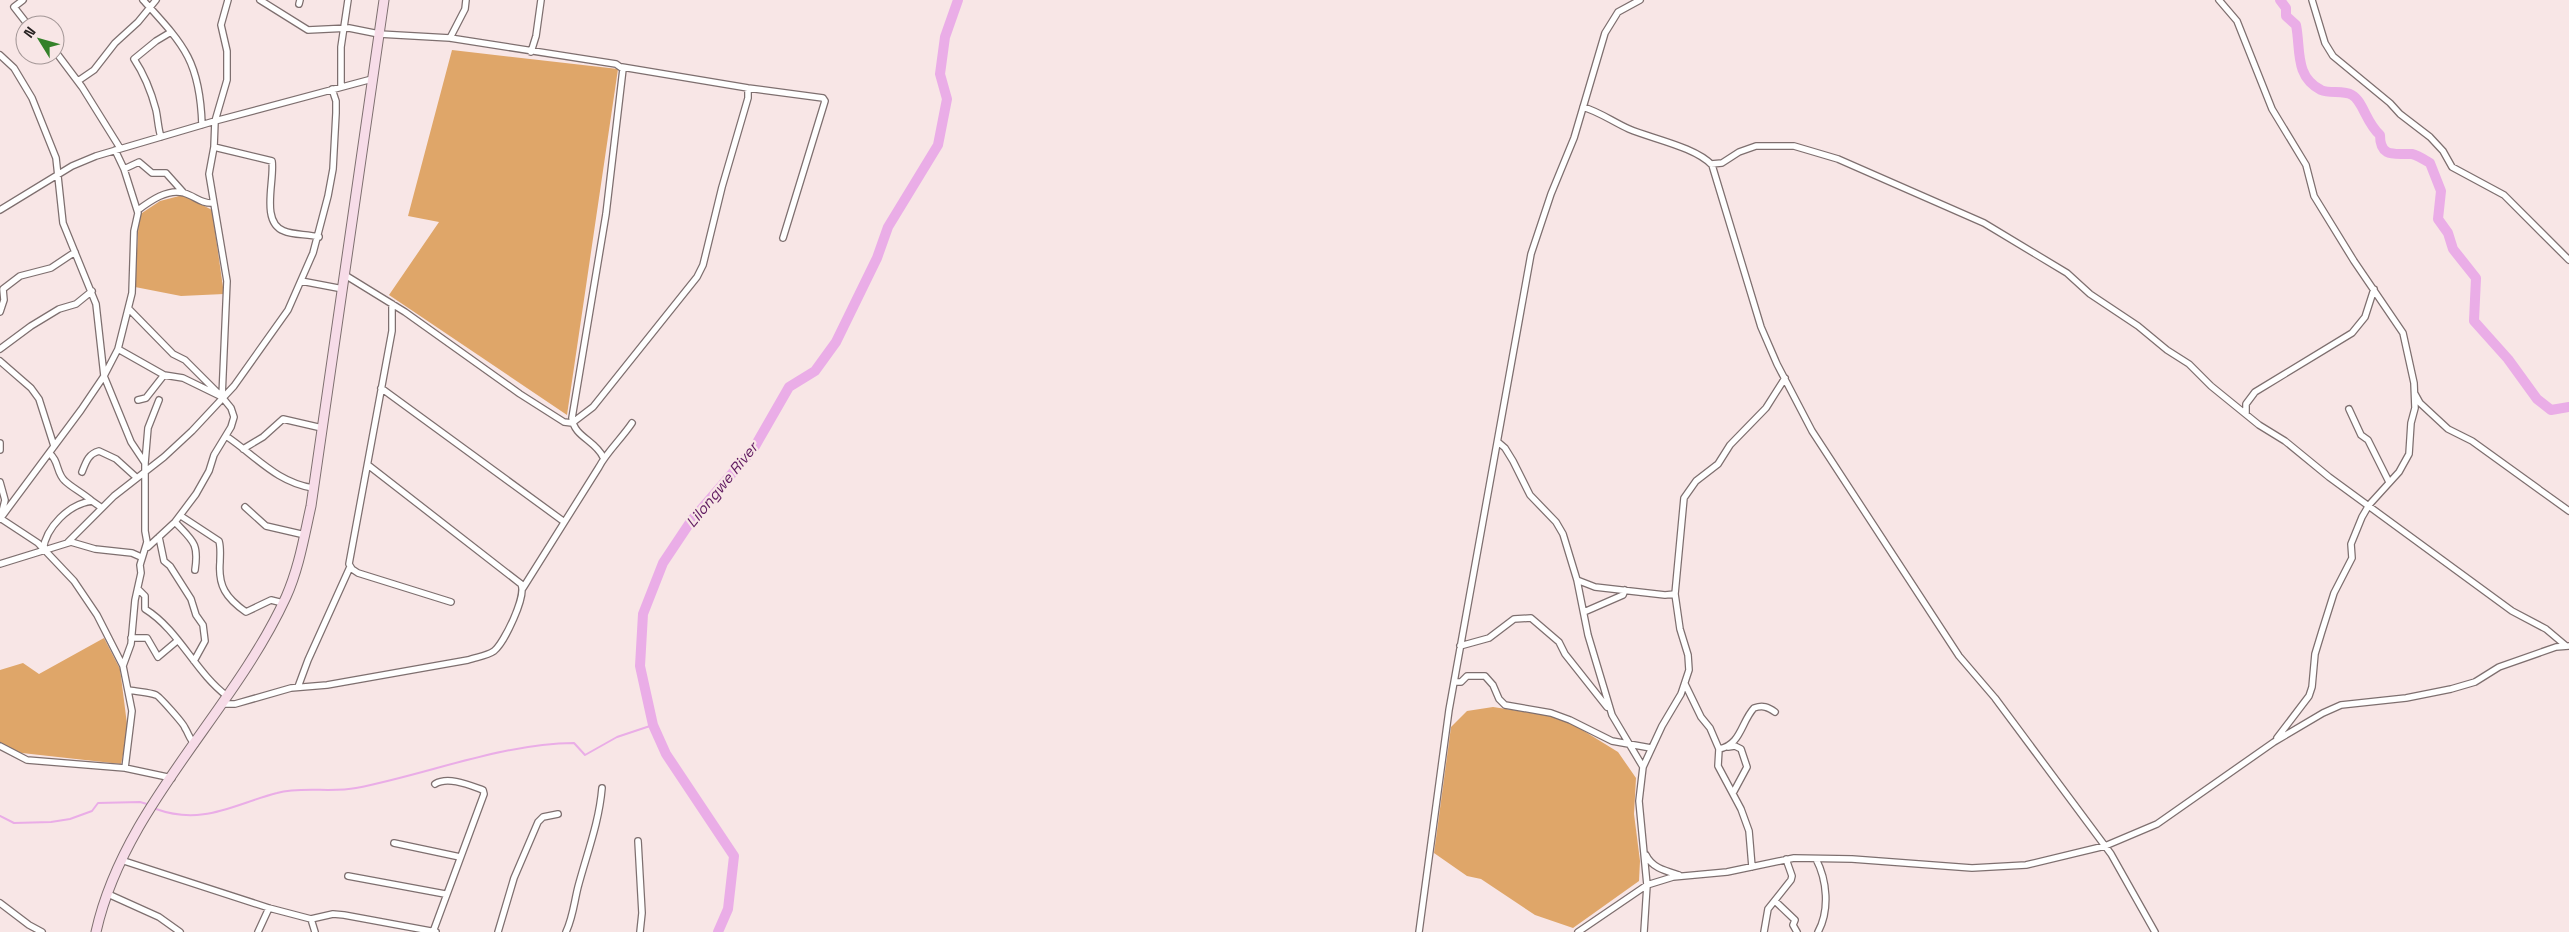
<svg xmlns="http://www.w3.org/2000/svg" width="2569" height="932" font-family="'Space Grotesk',sans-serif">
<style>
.forest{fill:#dfa669}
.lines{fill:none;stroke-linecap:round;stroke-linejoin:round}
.stream{stroke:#eaade7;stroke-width:2}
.river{stroke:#eaade7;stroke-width:10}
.street-casing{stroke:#7e6f6f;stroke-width:8}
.secondary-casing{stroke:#7e6f6f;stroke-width:11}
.street{stroke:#fff;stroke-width:5.5}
.secondary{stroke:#f7dce8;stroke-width:9}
.labels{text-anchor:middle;stroke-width:4.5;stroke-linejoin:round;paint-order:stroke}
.water-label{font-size:15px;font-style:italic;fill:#601a60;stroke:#f8e6e6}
</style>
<rect width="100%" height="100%" fill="#f8e6e6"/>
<path class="forest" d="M452,50l166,19 -51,346 -178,-120 50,-73 -31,-6z
M183,195l29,15 12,84 -43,2 -46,-9 4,-72 21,-14z
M104,638l16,31 8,63 -7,32 -108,-12 -13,-10v-72l23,-7 16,11z
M1493,707l58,9 20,7 47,29 18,26 -2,36 6,47 -1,20 -66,47 -38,-13 -54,-36 -14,-3 -33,-23 17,-126 16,-16z"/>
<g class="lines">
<path class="stream" d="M156,809c47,17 78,-5 121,-16 25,-7 54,0 79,-5 73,-14 143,-44 218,-45l11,12 32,-18 36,-12
M0,816l14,7 37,-1 19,-3 22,-8 6,-8 42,-1 7,2"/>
<path class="river" d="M2280,0l6,8v8l10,9c5,24 -2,51 25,65 9,4 22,0 31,5 11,6 14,28 28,40 0,24 16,18 32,19 5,1 13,6 18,9l11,28 -3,28 10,14 5,16 23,29 -2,43 34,38 29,40 14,11 18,-3
M718,932l10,-23 6,-53 -68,-102 -13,-29 -13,-59 3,-52 20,-51 28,-42 63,-73 35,-61 26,-16 21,-29 41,-84 11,-31 50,-82 9,-46 -7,-25 5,-37 13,-37"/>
<defs>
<path id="street" d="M23,0l-9,7 14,18
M143,0c41,45 57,61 59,125
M260,0l48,30 41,-2 30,6 71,4 166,26 7,5 -17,145 -34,204c2,19 23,22 31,39
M2219,0l18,21 35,88 34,56 8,31 40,65 49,72 11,50 1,25 -4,15 -2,31 -10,18 -30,33 -7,12 -11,27 1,14 -18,35 -12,38 -7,23 -3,33 -3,9 -32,42
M2312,0l13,43 8,13 57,47 10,11 30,23 13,14 9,16 52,28 65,65
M299,4l1,-4
M450,38l15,-29 1,-9
M55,51l27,36 38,61
M531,52l5,-16 5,-36
M0,55l14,13 18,30 24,60 7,65 33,81 8,72 27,66 14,21v68l2,11 -7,23 1,8 -6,27 -4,44 -8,22
M622,67l126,21 75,10 2,3 -42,137
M78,81l16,-11 21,-27 23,-21 18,-22
M341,87v-40l7,-47
M1583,107c17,5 30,15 46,22 24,10 66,18 83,36l49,162 16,37 35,67 147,225 36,42 116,156 44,78
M161,137c-3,-9 -3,-18 -5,-27 -5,-19 -12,-36 -22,-51l22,-18 15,-9
M214,147l58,14c3,19 -12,61 12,70 9,4 23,3 35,6
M1711,164l11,-1 17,-11 17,-6h38l44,13 146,64 83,50 23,21 48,32 29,24 22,14 22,22 48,39 26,16 44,36 183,134 34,18 19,16
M124,169l15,-7 13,11h14l17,19
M0,210l72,-44 24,-10 119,-35 157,-42
M138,210c12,-9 30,-22 46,-17 11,3 17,11 29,10
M345,275l60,37 115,82 44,28 8,1 21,-16 104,-130 6,-12 19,-78 26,-89v-10
M301,281l42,8
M392,304v27l-43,233 3,5 6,4 93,29
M129,309l44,45 12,6 37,37 9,11 3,9 -3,10 -17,28 -5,16 -13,23 -21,28 -27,25
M0,312l4,-12 -1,-11 17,-13 31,-8 24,-16
M0,349l31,-23 28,-17 17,-5 16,-13
M118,349l46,26 19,3 39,19 5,-116 -18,-107 5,-27 1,-26 12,-41v-29l-6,-26 7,-25
M0,361l31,27 8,11 15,47
M381,388l182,133
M2415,394l5,9 28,26 24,12 97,70
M138,400l8,-2 18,-23
M2349,409l12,26 7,5 21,42
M2246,414v-10l9,-12 97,-59 13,-16 9,-28
M226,436c30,20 50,46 87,52
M1498,442l7,6 8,13 17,34 26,27 7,12 14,46 11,55 24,80 31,52 -4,34 8,84 -3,47
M0,443v7
M243,449l20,-12 20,-18 39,9
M49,453c10,7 7,20 16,28 6,6 18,12 27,20
M145,463l3,-35 11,-28
M82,472c4,-10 6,-18 17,-21l17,8 21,19
M0,482l5,18 -4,16
M245,507l21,19 39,9
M181,516l38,25c2,7 1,14 1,21 -2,24 6,36 26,50l25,-12 12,3
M0,518l38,25 36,38 23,34 26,51 9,45 -7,57
M0,519l81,-109 23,-34 14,-27 14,-56 2,-62 4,-18 -14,-44 -9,-19
M175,522c18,19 24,21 20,48
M159,537l5,24 6,5 21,33 5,16 7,10 2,16 -11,20
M68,542l46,-46 50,-39 28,-26 42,-45 54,-76 25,-57 15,-57 5,-27 3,-56v-12l-4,-12
M43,550c3,-23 26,-46 49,-49l10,7
M0,564l71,-22 24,7 37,4 9,4
M1577,580l18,7 70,8 10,-1
M523,588l76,-121c7,-14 23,-29 33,-44
M138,589l7,7v13c34,21 50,63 82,87
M1584,612l39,-17 2,-5
M131,638h16l11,19 19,-16
M1460,646l29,-8 25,-19 17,-1 28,24 6,12 42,53
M1455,682h6l6,-6h18l8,9 6,14 6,6 46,8 19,7 42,21 39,7
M1685,684l16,33 9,11 9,21 -1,17 23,43 8,22 3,36
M298,687l10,-27 42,-93
M129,690c9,2 20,2 27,5 3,1 28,29 29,33 4,6 4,11 10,16
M222,704h13l56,-16 36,-3 141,-25c8,-3 19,-4 26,-9 10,-8 33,-55 27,-67l-153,-119
M0,746l27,14 98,8 47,10
M1728,747l7,-1 6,3 6,18 -14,26
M1719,749c22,-4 22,-27 35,-41 9,-3 14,-1 21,4
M1643,767l19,-41 19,-32 8,-24 -1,-15 -8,-26 -5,-35 9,-96 12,-17 22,-17 12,-19 36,-37 19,-30
M638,841l4,72 -2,19
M394,843l66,14
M1646,855c6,13 20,16 33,20
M1816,859c11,21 14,51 2,73
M121,860l148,48 42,11 22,-5 11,1 92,17
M348,876l97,18
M108,894l51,23 21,15
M1775,901l20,19 -2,5 4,7
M0,903l29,22 13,7
M311,919l4,13
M258,932l11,-24
M433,932l51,-138 -1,-4c-14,-5 -35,-14 -48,-6
M498,932l16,-54 24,-56 5,-5 15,-3
M566,932c7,-15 8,-29 12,-45 9,-34 21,-64 24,-99
M1419,932l30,-222 82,-456 20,-60 23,-56 31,-105 13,-21 22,-12
M1578,932l69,-47 26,-8 54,-5 67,-14 58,1 120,9 54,-3 79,-19 52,-22 117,-82 49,-29 18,-8 65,-7 45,-9 24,-7 24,-15 57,-20 13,-1
M1764,932l4,-23 23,-29 1,-4 -6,-17"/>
<path id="secondary" d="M96,932c28,-126 137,-219 190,-335 13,-29 18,-60 25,-91l73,-506"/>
</defs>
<use href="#street" class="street-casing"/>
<use href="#secondary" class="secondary-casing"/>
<use href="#street" class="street"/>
<use href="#secondary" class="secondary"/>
</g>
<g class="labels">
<g class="water-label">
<text transform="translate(722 485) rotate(-51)" y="5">Lilongwe River</text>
</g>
</g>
<g transform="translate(40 40) rotate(307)"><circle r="24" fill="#f8e6e6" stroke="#a49797"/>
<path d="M0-4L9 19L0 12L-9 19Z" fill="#34812a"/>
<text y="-8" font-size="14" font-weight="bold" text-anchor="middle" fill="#272121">N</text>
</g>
</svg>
